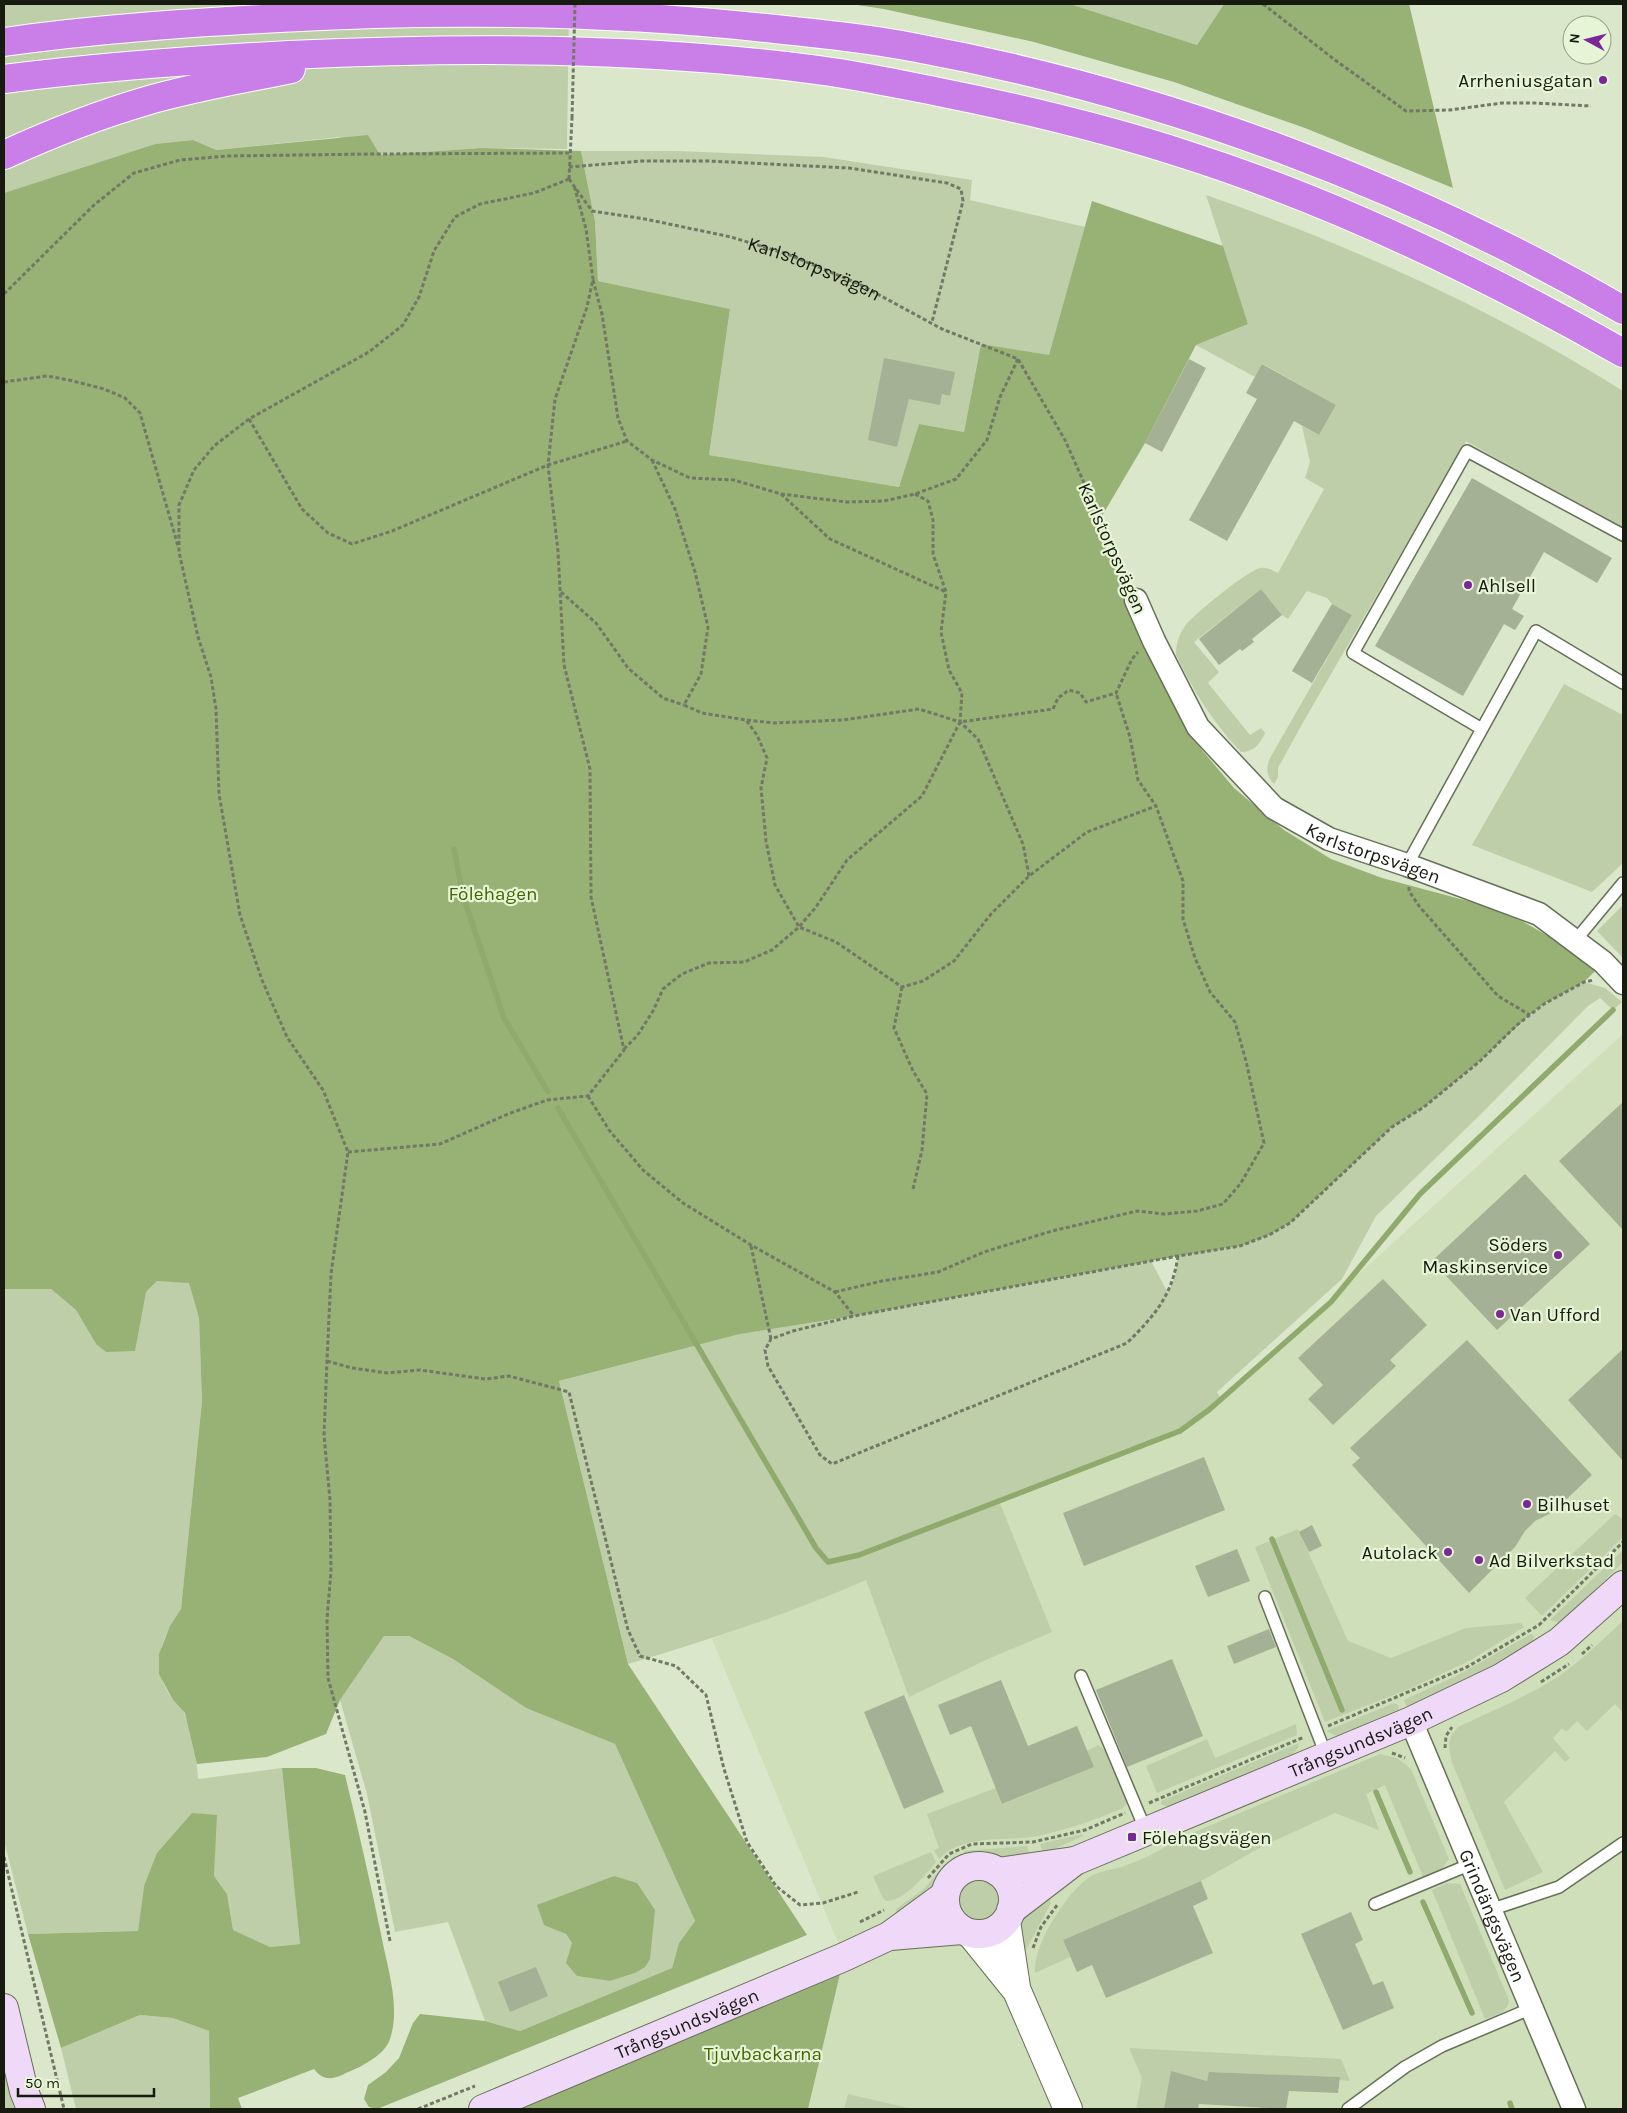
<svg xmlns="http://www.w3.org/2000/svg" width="1627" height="2113" font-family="Karla,sans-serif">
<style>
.built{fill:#cedfba}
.green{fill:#becea9;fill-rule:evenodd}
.forest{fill:#98b175}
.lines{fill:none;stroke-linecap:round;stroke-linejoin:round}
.stream{stroke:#90a96d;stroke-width:5.5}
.building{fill:#a4b194}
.service-casing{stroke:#657156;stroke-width:14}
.minor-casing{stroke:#657156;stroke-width:25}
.tertiary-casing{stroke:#657156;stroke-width:30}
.secondary-casing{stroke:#657156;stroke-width:30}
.motorway-casing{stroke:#fff;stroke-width:30}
.path{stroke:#717966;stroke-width:3;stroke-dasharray:4 2.5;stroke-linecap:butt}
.service{stroke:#fff;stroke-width:11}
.minor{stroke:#fff;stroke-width:22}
.tertiary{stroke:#fff;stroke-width:28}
.secondary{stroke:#efd8f8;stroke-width:28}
.motorway{stroke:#c97ee8;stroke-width:28}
.path-bridge{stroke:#717966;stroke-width:3;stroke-dasharray:4 2.5;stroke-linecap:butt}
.poi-dot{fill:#7a2798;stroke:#e7f5d7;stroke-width:2}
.labels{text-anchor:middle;stroke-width:4.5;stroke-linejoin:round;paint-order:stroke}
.poi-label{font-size:19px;fill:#161a0f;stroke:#e7f5d7;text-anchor:start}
.street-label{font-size:19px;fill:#161a0f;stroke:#e7f5d7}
.park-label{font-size:19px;fill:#456201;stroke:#e7f5d7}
</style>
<rect width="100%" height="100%" fill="#dae7ca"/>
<path class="built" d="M1623,1034v1075h-815l36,-152 -132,-318 126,-47 -10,-30 352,-131 41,-32z"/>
<path class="green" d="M4,4h565l-2,145 -85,-1 -102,7 -41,-18 -124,13 -22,-10 -38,4 -151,49z
M1070,4h154l-27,41z
M581,151h96l147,6 148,23 -2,20 115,27 -36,129 -68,-12 -17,88 -45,-8 -20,63 -190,-32 21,-146 -132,-28 -3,-60z
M1206,195c146,51 287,114 417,196v138l-157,-88 -165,285 -23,42v9l-4,7c-8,-8 -8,-16 -4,-26l82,-143 -20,-11 -5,-6 -20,-7 -19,28 -6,-4 -21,-26 -67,53 25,30 -11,11 42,52 11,-7 4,5c-5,11 -11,19 -24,19 -28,-29 -48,-62 -65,-97 0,-12 3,-20 9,-29 8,-11 62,-55 75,-58 7,-1 12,2 18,5l46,-84 -19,-11 5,-16 -8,-36 17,9 17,-30 -73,-41 -8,13 -59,-32 52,-21z
M1564,684l59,31v148l-31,29 -120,-47z
M1623,905v53l-26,-27z
M1584,982l21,6 17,14 -9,8 -13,-12 -12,8 -105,106 -107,104 -34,63 -125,113 4,7 -41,32 -181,70 53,131 -64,27 -79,38 -43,-117c-77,34 -158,60 -238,84l-69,-283 181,-47 114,-18 297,-55 17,32 7,-16 3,-21 62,-10 120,-90 32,-29 32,-20 55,-45 65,-58z
M157,1281l32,1 10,36 3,83 -21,208c-21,33 -32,56 -8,91 4,5 10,9 12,15 8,17 12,45 13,64l84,-11 18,176 -30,3 -37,-17 -6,-36 -13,-18 2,-61 -72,71 -6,45 -110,3 -24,-93v-552h47l25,21 20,34 44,-25 6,-27z
M1615,1514l8,5v18l-81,79 -17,-18z
M1298,1529l50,112 43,17 75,-30 55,-5 3,4 -53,33 -62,29 -84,33 -70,-175z
M1623,1550v12l-62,61 -11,-3z
M1623,1621v92l-8,-9 -28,27 -10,-10 -11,11 -4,-4 -9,10 17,20 -5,4 -10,-11 -51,51 39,70 -38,18 -52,-125c-5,-16 -7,-29 7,-39 34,-16 71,-31 102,-52 22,-16 41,-35 61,-53z
M1531,1634l3,2 -2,7 -46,29 -79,35 -3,-7 56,-26z
M384,1636h25l44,23 73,49 89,36 80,177 -16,22 -7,25 -152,63 -35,-10 -37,-99 -53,10 -28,-138 -27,-94zM614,1876l21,97 -25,8 -33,-5 -6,-24 1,-9 -6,-9 17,-45z
M1394,1703l4,2 1,5 -62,26 -11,-5z
M1296,1724l1,11 -140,58 -11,-27 61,-27 8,19z
M1299,1743l-1,5 -6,7 -124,52 -7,-3v-3z
M1098,1745l8,6 22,51 -5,6c-28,12 -54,21 -85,28 -32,6 -75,-3 -99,23l-5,-9 5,-2 -12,-34 69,-26 7,16 90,-37 -6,-16z
M1380,1754l17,4 14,11 38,90 -7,10 -19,8 -38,-92 -19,9 13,36 -44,-17 -70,32 -64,36 -138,59 7,17 -35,16c-3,-27 33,-83 56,-97 9,-5 20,-6 30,-9 18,-6 37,-14 52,-26z
M1082,1834l1,2 -39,18 -4,-10z
M1027,1846l4,13h-27l-20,-5 -19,2 -1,-5z
M931,1852l5,10c-11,13 -31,39 -50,39l-3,-3 -10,-22z
M955,1856l3,3 -14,11 -18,25 -29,18 -1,-4 28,-20 20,-24z
M959 1901a20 20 0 1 1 40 0a20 20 0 1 1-40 0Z
M1447,1883l13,1 49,116c-1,13 -14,15 -24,19l-53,-129z
M1049,1895l2,8 -26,49 -2,15 -4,-44 6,-8z
M140,2015l33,3 36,13 1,78h-134l-15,-61z
M1129,2048l212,11 9,22 -11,-1 1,-3 -130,-5 -3,9 -35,-9 -8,37h-28l6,-31z
M4,2067l10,42h-10z
M848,2094l65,15h-69z"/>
<path class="forest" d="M851,4h219l127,41 27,-41h185l44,184 -148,-60 -131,-46 -140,-40 -150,-33z
M368,135l12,20 102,-7 99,3 14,70 3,60 132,28 -21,146 190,32 20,-63 45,8 17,-88 68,11 43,-154 131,45 25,78 -52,21 -51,98 -49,83 95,211 43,51 50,42 47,29 51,19 97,26 43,17 44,25 30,24 -12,12 -40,22 -14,11 -51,47 -55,45 -32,20 -102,96 -21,12 -29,11 -62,10 -324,60 -114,18 -181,47 69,283 179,271 -430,174 -8,-2 -5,-8 4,-14 18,-13 13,-14 14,-35 7,-9 65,7 35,10 152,-63 7,-25 16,-22 -80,-177 -89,-36 -73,-49 -44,-23h-25l-44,64 -14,34 -59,23 -70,7 -12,-51 -12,-13 -14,-26v-20l11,-28 11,-17 21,-208 -3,-83 -10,-35 -32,-2 -11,11 -11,59 -29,1 -10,-8 -20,-34 -25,-21h-47v-1096l151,-49 38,-4 23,10z
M282,1768h34l29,7c13,53 25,106 36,159 6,33 20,72 9,105 -5,16 -29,28 -44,34 -13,7 -23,8 -32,-4l-76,29 4,11h-32l-1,-78 -36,-13 -33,-3 -79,33 -33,-114 110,-3 6,-45 13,-33 35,-40 25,2 -3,61 13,18 6,36 37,17 30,-3z
M614,1876l23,7 18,27 -5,49 -5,8 -10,6 -25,8 -33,-5 -11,-13 6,-20 -6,-9 -22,-9 -7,-20z
M844,1957l-36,152h-325z"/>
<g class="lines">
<path class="stream" d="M454,849l9,47 41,122 44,74
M558,1108l258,440 12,14 31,-7 321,-124 30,-22 121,-107 89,-108 193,-184
M1272,1539l70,171
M1376,1792l34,80
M1423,1902l49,111
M1510,2103l2,6"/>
</g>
<path class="building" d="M884,358l71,14 -5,24 -8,-2 -2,11 -31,-6 -12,48 -29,-7z
M1189,359l17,9 -44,84 -17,-9z
M1262,364l74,41 -17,30 -25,-14 -67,120 -38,-21 68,-121 -11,-6z
M1472,478l140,80 -15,25 -53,-31 -32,57 12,7 -9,14 -11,-6 -41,72 -88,-50z
M1261,589l21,26 -30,24 2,3 -12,9 -2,-2 -21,16 -20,-26z
M1332,604l20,11 -40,68 -20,-12z
M1623,1102v128l-64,-69z
M1525,1174l65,70 -93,86 -65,-69z
M1383,1279l44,46 -37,35 6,6 -63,59 -25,-26 15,-14 -25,-27z
M1467,1340l125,135 -39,37 -18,9 -10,10 -10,16 -46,46 -117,-128 8,-7 -10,-10z
M1623,1349v112l-55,-61z
M1204,1457l21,53 -141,56 -21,-53z
M1312,1525l10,21 -13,6 -10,-20z
M1237,1549l13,32 -42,16 -13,-31z
M1269,1629l7,18 -42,17 -7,-18z
M1172,1659l31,77 -76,31 -31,-77z
M1001,1680l27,66 49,-20 17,41 -92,37 -31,-78 -21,9 -12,-30z
M904,1695l40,97 -40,17 -40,-97z
M1201,1881l7,18 -15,7 20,47 -107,45 -14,-33 -15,7 -14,-32z
M1351,1912l12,28 -8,4 18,41 10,-4 11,27 -51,22 -42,-96z
M536,1967l12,29 -38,16 -12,-30z
M1171,2071l36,10 2,-9 131,5 -2,16 -49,-2 -3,18 -87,-5 -1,5h-34z"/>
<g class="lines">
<defs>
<path id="service" d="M1482,729l-129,-76 114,-202 156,84
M1407,865l129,-234 87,52
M1575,941l48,-58
M1265,1597l61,158
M1081,1676l65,155
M1375,1904l96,-40
M1490,1910l69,-23 64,-44
M1348,2109l57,-42 37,-21 90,-38"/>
<g id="minor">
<path id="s2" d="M1136,600l18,41 44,86 76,81 55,31 78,26 132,49 64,48 20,21"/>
<path id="s3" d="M1411,1721l163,388"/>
</g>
<path id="tertiary" d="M1006,1921l10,66
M971,1934l46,57 51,118"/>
<g id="secondary">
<circle cx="979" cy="1900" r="34"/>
<path d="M998,1872l76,-11"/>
<path id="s4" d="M1011,1910l64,-49 336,-140 90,-43 58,-36 64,-57"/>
<path d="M890,1936l72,-6"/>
<path d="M4,2008l20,83 7,18"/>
<path id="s5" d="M483,2109l361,-152 45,-21 56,-41"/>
</g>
<path id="motorway" d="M4,42c91,-13 184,-19 276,-24 165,-9 331,-7 495,11 48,5 96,10 142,19 248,46 488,136 706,262
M4,79c94,-12 190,-19 285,-24 172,-8 349,-8 521,14 42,5 83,14 124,22 86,17 170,37 253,64 153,49 297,119 436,198
M4,155c46,-21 94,-40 142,-54 48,-14 97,-22 145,-32"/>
</defs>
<use href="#service" class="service-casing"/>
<use href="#minor" class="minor-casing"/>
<use href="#tertiary" class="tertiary-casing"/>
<use href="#secondary" class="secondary-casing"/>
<use href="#motorway" class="motorway-casing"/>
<g class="path">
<path d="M1263,4l72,56 71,51 44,-1 52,-7h32l57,3"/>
<path d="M569,167l73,-6h67l140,7 98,15 14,6 2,12 -31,121"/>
<path id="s1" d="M569,179l23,32 53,8 86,18 56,17 72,30 83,45 76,30 47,81 64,144"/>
<path d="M569,179l3,-61"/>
<path d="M593,280l9,34 16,104 9,23 25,19 38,18 44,2 47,14 65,8 38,-1 31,-7 41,-15 31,-39 13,-43 18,-38"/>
<path d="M4,294l90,-89 40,-32 46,-13 47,-4 146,-2 196,-1"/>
<path d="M4,382l43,-6 22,4 35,9 21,9 15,15 38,133"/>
<path d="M249,419l53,90 26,24 24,11 40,-13 156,-66 79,-24"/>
<path d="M652,460l23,49 20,63 13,55 -7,47 -17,31 18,8 44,7 11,15 10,23 -6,30 5,53 9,44 24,42 37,15 66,45 21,-6 31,-20 37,-47 38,-38 58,-44 69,-26"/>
<path d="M781,494l49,45 116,53"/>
<path d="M915,494l13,7 5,19v34l13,38 -5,40 8,38 13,23 -2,29"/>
<path d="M561,592l35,31 32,45 35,30 21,7"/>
<path d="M747,720l27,3 69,-3 76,-11 41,13 18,17 45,105 6,32"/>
<path d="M1409,887v4l10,15 79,90 32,19"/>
<path d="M902,987l-8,41 19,43 14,23 -5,56 -9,39"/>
<path d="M624,1049l13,-13 16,-25 10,-22 19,-15 27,-11 35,-1 28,-12 27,-23 17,-20 31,-47 75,-64 38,-74 93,-13 5,-11 11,-8 11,3 6,9 30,-9 16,-34 6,-7"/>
<path d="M588,1096l21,34 34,40 40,33 68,42 84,47 19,24"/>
<path d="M348,1152l92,-8 68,-30 39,-14 41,-4 36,-46 -33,-153 -1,-128 -26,-104 -6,-114 -10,-86 7,-66 32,-92 6,-28 -7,-50 -12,-44"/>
<path d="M751,1246l20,93"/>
<path d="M1178,1256c-6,40 -23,59 -51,87l-295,121 -12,-9 -52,-89 -3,-16 6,-11 22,-8 61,-15 324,-60 62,-10 29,-11 21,-12 102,-96 32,-20 55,-45 38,-37 27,-21 40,-22 10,-2"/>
<path d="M835,1292l47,-11 56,-9 46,-20 68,-21 85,-20 27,3 33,-3 26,-7 18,-21 23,-40 -18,-82 -11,-39 -25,-30 -15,-34 -12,-39v-38l-27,-75 -18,-26 -8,-43 -14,-44"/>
<path d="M327,1361l25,7 35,5 33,-3 65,9 24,-3 60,16 59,238 12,26 36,10 30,29 18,74 23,73 29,44 24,19 23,-2 35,-11"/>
<path d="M1582,1654l10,-9"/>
<path d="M1541,1682l28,-18"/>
<path d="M1328,1726l139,-59 72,-42 84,-83"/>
<path d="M1445,1748l1,-12 6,-9"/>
<path d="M1392,1753l13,5"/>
<path d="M1149,1803l155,-66"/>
<path d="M4,1857l60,252"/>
<path d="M928,1878l21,-24 23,-10 61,-2 52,-12 40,-17"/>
<path d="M860,1922l24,-12"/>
<path d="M390,1941l-25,-129 -37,-134 -1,-59 4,-48 -1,-71 -6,-65 3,-74 4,-87 17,-122 -25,-62 -36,-53 -25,-57 -22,-65 -21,-121 -3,-85 -5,-32 -13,-40 -19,-85v-47l15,-35 20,-24 35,-27 120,-67 34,-27 16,-28 15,-46 21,-34 25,-13 54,-11 35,-14"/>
<path d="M1033,1948l8,-21 17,-23"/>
<path d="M418,2109l57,-23"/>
</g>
<use href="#service" class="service"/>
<use href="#minor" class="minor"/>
<use href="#tertiary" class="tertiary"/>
<use href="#secondary" class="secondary"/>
<use href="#motorway" class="motorway"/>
<path class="path-bridge" d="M572,118l3,-114"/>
</g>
<g class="poi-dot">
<circle cx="1603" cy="80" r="5"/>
<circle cx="1468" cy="585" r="5"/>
<circle cx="1558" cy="1255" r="5"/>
<circle cx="1500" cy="1314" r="5"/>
<circle cx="1527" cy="1504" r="5"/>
<circle cx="1448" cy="1552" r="5"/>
<circle cx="1479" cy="1560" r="5"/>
<rect x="1127" y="1832" width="10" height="10" rx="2.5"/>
</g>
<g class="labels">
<g class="poi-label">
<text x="1593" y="87" text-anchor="end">Arrheniusgatan</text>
<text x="1478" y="592">Ahlsell</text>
<text x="1548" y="1251" text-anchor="end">Söders<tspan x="1548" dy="22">Maskinservice</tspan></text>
<text x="1510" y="1321">Van Ufford</text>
<text x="1537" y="1511">Bilhuset</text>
<text x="1438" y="1559" text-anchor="end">Autolack</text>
<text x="1489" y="1567">Ad Bilverkstad</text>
<text x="1142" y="1844">Fölehagsvägen</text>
</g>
<g class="street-label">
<text dy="7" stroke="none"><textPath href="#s1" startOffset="270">Karlstorpsvägen</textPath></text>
<text transform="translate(1113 548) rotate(66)" y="7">Karlstorpsvägen</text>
<text dy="7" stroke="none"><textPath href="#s2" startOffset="362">Karlstorpsvägen</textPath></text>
<text dy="7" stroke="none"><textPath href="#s4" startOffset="390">Trångsundsvägen</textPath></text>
<text dy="7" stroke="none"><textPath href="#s3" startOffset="211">Grindängsvägen</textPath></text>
<text dy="7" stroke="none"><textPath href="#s5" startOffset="221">Trångsundsvägen</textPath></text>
</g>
<g class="park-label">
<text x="493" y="900">Fölehagen</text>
<text x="763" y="2060">Tjuvbackarna</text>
</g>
</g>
<rect width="1627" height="2113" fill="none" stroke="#161a0f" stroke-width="10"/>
<g transform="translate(1587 40) rotate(277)"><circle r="24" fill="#e7f5d7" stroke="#939d87"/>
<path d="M0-4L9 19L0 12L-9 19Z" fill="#7a2798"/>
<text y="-8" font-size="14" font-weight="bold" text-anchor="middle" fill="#161a0f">N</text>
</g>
<path d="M18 2088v8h136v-8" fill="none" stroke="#161a0f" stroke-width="2.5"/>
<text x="25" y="2088" font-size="15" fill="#161a0f" stroke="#e7f5d7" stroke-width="4" paint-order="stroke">50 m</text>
</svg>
